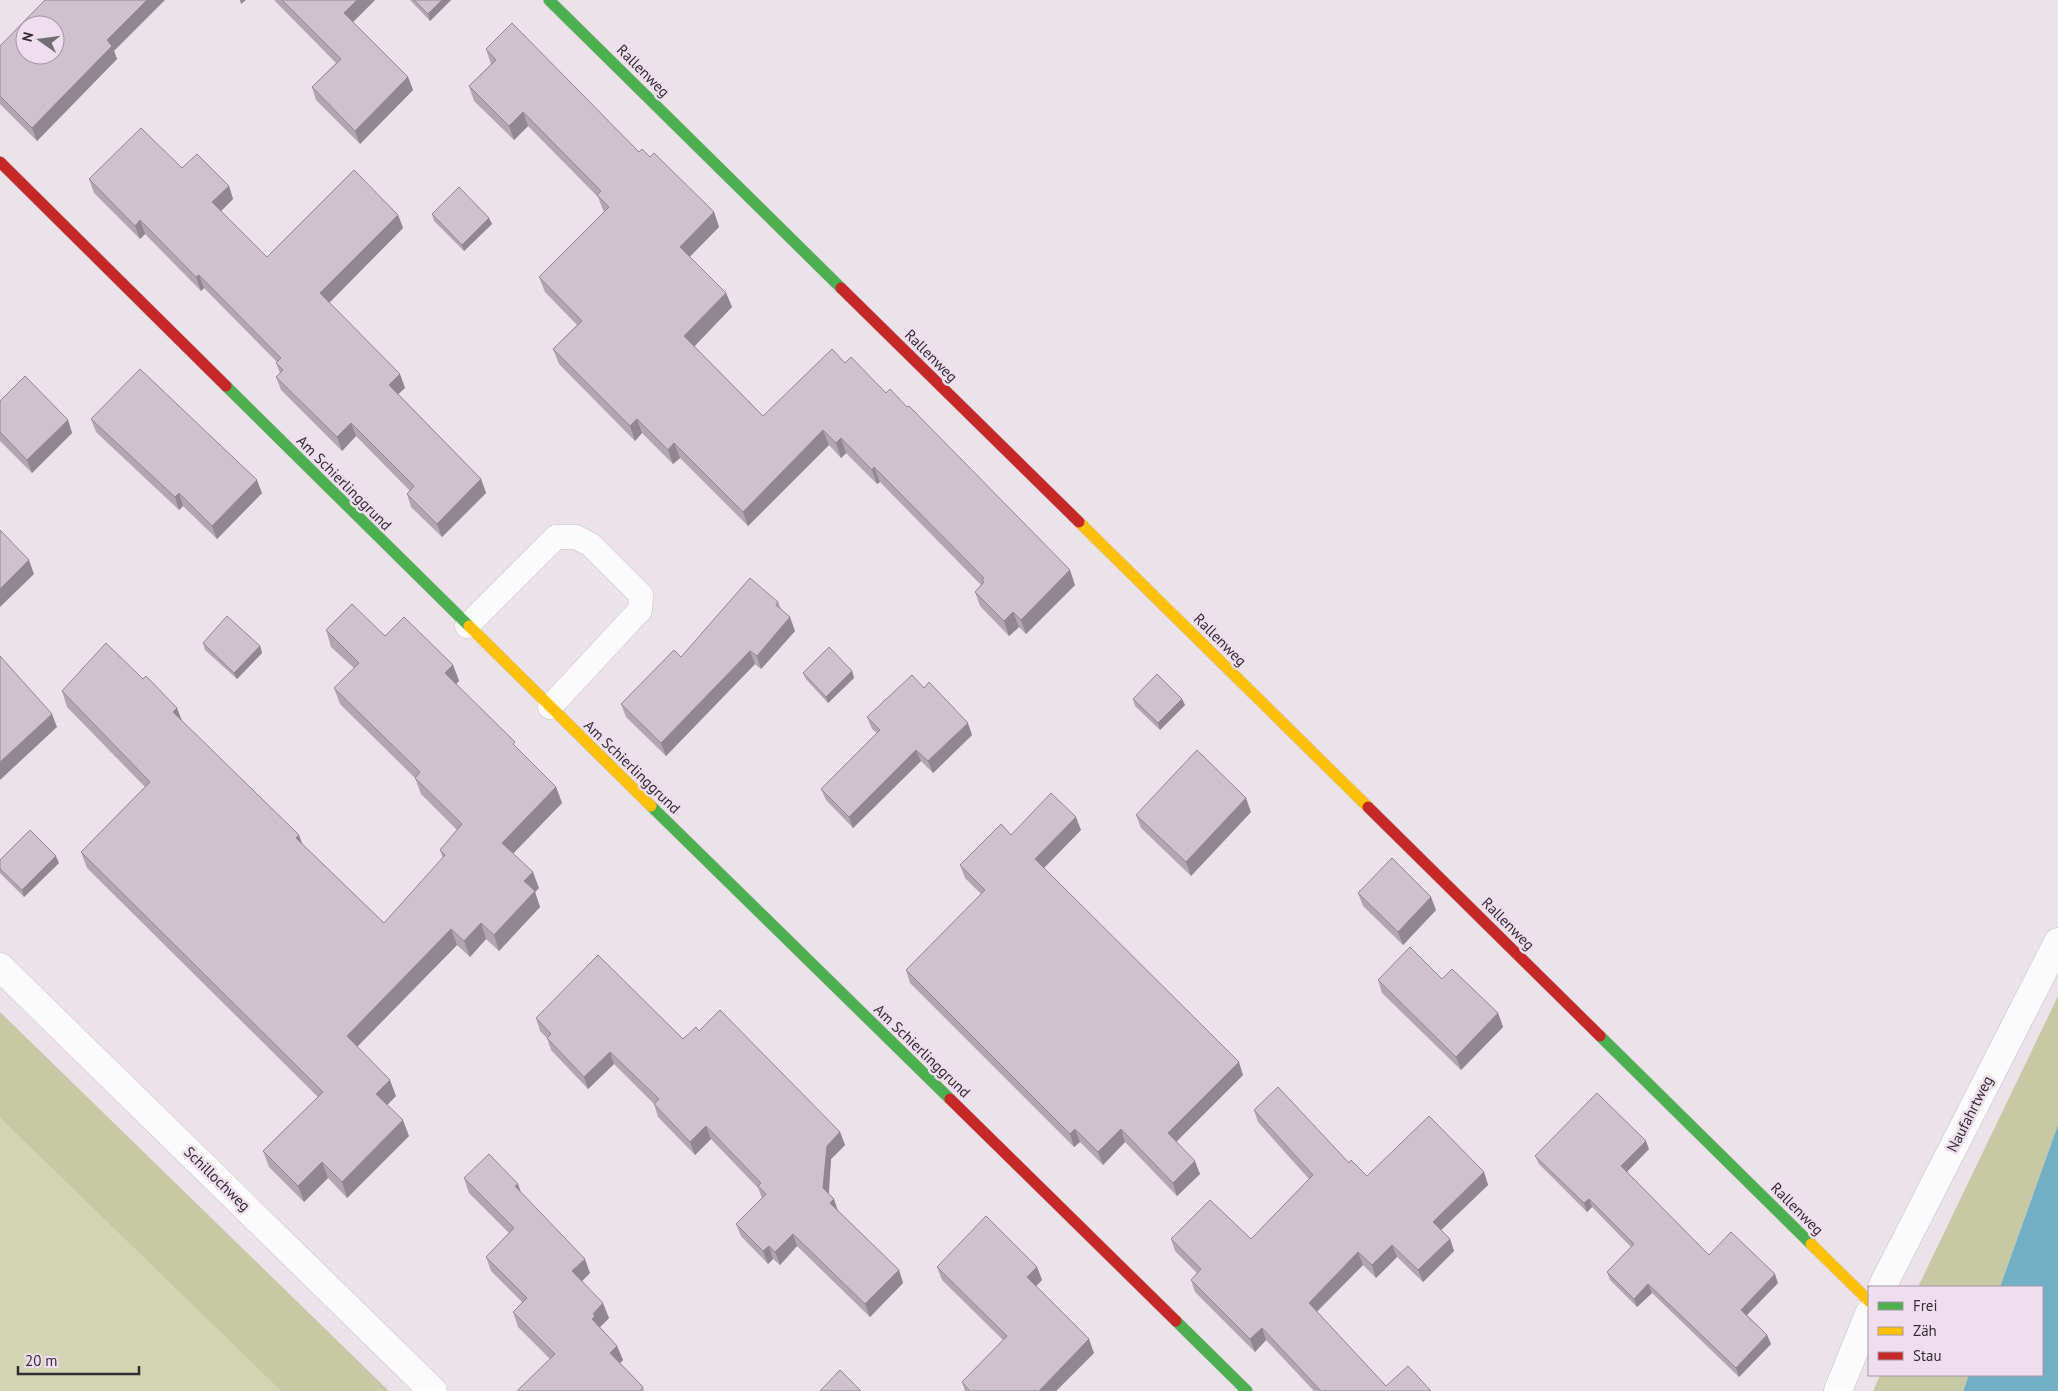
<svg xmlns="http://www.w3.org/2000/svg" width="2058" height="1391" font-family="'PT Sans',sans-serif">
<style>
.green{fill:#d3d4b4}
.forest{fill:#c7c9a5}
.water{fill:#72afc4}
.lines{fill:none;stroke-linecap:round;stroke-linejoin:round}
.lane-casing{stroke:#c6bec5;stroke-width:25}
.street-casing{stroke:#c6bec5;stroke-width:29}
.fast-casing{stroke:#c6bec5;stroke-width:12}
.slow-casing{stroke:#c6bec5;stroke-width:12}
.jam-casing{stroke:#c6bec5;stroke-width:12}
.lane{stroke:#fcfbfc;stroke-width:24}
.street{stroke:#fcfbfc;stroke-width:28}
.fast{stroke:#4caf50;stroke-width:11}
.slow{stroke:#ffc107;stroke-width:11}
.jam{stroke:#c62828;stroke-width:11}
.wall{fill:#b2a6b1}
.shaded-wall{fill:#918790}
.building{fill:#cfc1ce;stroke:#918790;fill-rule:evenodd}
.labels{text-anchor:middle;stroke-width:5;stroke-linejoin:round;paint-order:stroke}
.street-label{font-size:15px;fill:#332d33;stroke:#efdfee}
</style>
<rect width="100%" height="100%" fill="#ece2ea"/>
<path class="green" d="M0,1118l281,273h-281z"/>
<path class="forest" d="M2058,996v129l-58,162h-82z
M0,1012l389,379h-108l-281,-273z
M1880,1375h89l-6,16h-90z"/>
<path class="water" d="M2058,1125v266h-95l6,-16h73v-88h-42z"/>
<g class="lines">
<defs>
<path id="lane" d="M467,626l89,-89h20l15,8 50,50 -1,15 -90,97"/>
<path id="street" d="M0,967l433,424
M1882,1287l176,-345
M1838,1391l31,-77"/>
<path id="fast" d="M549,0l292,288
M226,386l243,240
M651,806l299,293
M1600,1036l211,208
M1176,1321l71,70"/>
<path id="slow" d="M1079,522l289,285
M469,626l182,180
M1811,1244l58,57"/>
<path id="jam" d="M0,162l226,224
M841,288l238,234
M1368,807l232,229
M950,1099l226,222"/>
</defs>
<use href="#lane" class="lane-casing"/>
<use href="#street" class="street-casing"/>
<use href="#fast" class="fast-casing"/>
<use href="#slow" class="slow-casing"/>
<use href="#jam" class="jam-casing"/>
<use href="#lane" class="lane"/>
<use href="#street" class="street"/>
<use href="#fast" class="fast"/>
<use href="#slow" class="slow"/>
<use href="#jam" class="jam"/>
</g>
<path class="wall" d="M274,0h101l-22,22 55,55 5,13 -53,54 -44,-44 -4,-13 24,-24z
M410,0h41l-21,21z
M0,46l114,5 3,8 -80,82 -37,-37z
M486,49l153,103 11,5 64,55 5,15 -29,30 36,36 6,14 -38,39 69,70 82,-53 41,30 189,192 -49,49 -7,-7 -10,9 -29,-30 -5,-14 6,-7 -101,-103 -3,2 -31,-31 -5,5 -12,-13 -81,81 -68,-68 -7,6 -31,-31 -7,8 -76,-77 -6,-15 24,-24 -32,-33 -6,-15 65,-65 -1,-2 -5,-13 -70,-71 -14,14 -40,-39 -5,-15 22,-22z
M182,168l47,18 4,13 -12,12 46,46 131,-42 5,13 -74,75 76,85 -7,6 83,85 5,14 -44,44 -31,-30 -4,-13 3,-3 -54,-55 -14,15 -61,-61 -5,-13 4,-4 -4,-10 1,-1 -73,-74 -3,3 -56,-57 -5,5 -46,-46 -5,-14z
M432,214l57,4 3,6 -28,27 -30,-30z
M0,401l68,19 4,13 -40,40 -32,-32z
M91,419l171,74 -45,46 -34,-33 -4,4 -83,-78z
M778,602l3,7 14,22 -34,38 -6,-5 -89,92 -40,-39 -5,-13 60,-47z
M326,630l59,6 68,29 6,16 -3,3 61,64 39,39 6,16 -49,50 26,35 -4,4 5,15 -41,44 -13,-12 -16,18 -13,-12 -100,102 39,49 -9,9 22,31 -62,62 -19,-20 -24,24 -35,-35 -6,-16 55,-54 -231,-229 -6,-16 64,-65 -78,-80 -5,-16 81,-12 34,29 5,13 120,123 82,79 59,-65 -3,-8 17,-20 -36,-36 -6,-16 -75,-74 -6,-16 20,-20 -23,-21z
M203,643l57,3 2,7 -25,26 -32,-29z
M852,671l2,7 -26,25 -22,-24 -3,-6z
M1133,699h49l3,6 -25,25 -25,-24z
M867,717l105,18 -39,38 -12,-12 -68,67 -27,-28 -5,-11 56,-56 -5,-4z
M1251,812l-60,64 -50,-48 -5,-13z
M1081,830l-37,38 199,207 -67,67 24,32 -23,22 -52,-54 -22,23 -23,-23 -6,5 -164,-164 -4,-13 75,-76 -16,-16 -5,-13 51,-30z
M0,860l59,3 -35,34 -24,-24z
M1358,893l78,17 -33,35 -40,-39z
M1442,979l56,34 5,14 -42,43 -79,-77 -4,-13z
M536,1018l147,21 16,-8 141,101 5,13 -14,14 -2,35 9,17 61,59 4,13 -33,34 -73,-71 -17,19 -7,-6 -5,5 -27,-28 -5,-12 26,-26 -4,-10 -47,-49 -16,16 -37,-38 -4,-13 -40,-40 -26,25 -37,-39 -4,-12 -7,-7z
M1254,1110l95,53 18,13 117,-4 4,13 -47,45 9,9 4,12 -31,31 -26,-25 -21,21 -13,-13 -46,47 69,74 45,5h-117l-48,-51 -11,12 -60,-60 -4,-12 6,-7 -22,-22 -4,-12h80l58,-60 -51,-57z
M1649,1149l-23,23 83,83 69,28 -31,32 20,20 4,9 -32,33 -87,-84 -15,14 -27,-27 -3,-8 24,-25 -39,-40 -5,5 -48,-48 -4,-8z
M464,1178l56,14 70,81 -8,8 27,37 -9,9 17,19 6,14 -3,3 23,24 1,4h-127l33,-32 -32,-32 -5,-15 9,-10 -31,-31 -5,-14 23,-24 -40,-40z
M937,1267h100l5,13 -6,6 58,67 -38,38h-91l-3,-9 41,-42 -61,-60z"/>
<path class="shaded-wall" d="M147,0h18l-51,51 3,8 -80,82 -5,-13 75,-88z
M240,0h6l-5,4z
M357,0h18l-26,26 -5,-13z
M442,0h9l-21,21 -2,-7z
M408,77l5,13 -53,54 -5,-13z
M523,112l5,14 -14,14 -5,-14z
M229,186l4,13 -16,16 -5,-13z
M714,212l5,15 -34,34 -5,-14z
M398,215l5,13 -78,79 -5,-14z
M489,218l3,6 -28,27 -2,-6z
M140,220l5,14 -5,5 -5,-13z
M199,275l5,13 -3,3 -5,-14z
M726,293l6,14 -42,44 -6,-15z
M400,374l5,14 -11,10 -5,-13z
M637,419l5,14 -7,8 -5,-15z
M68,420l4,13 -40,40 -5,-13z
M351,423l5,13 -14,15 -5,-14z
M823,430l6,15 -81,81 -5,-14z
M841,438l5,15 -5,5 -5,-15z
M674,443l6,15 -7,6 -5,-14z
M874,467l6,15 -3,2 -5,-14z
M481,479l5,14 -44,44 -5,-13z
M257,480l5,13 -45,46 -5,-13z
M179,493l4,13 -4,4 -4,-13z
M29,560l5,14 -34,33v-18z
M1070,570l5,15 -49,49 -5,-14z
M1013,612l6,15 -10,9 -5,-15z
M790,617l5,14 -34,38 -4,-13z
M260,646l2,7 -25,26 -3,-6z
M750,651l5,13 -89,92 -5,-13z
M453,665l6,16 -8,8 -6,-16z
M852,671l2,7 -26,25 -2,-6z
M1182,699l3,6 -25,25 -2,-7z
M177,708l6,16 -10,-12z
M52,714l5,13 -57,53v-18z
M968,723l4,12 -39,38 -5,-12z
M916,750l5,11 -68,67 -4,-11z
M556,787l6,16 -54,56 -6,-16z
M1246,798l5,14 -60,64 -5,-14z
M1076,817l5,13 -41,42 -5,-13z
M299,835l6,16 -9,-13z
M56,856l3,7 -35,34 -2,-7z
M533,872l6,16 -4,4 5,15 -41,44 -5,-16 30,-54z
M1431,897l5,13 -33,35 -5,-13z
M481,923l5,16 -16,18 -6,-16z
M451,929l6,16 -105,107 -5,-16z
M1498,1013l5,14 -42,43 -5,-13z
M610,1052l4,12 -26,25 -4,-12z
M1239,1062l4,13 -71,71 -4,-13z
M390,1080l6,16 -14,14 -6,-16z
M403,1120l6,16 -62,62 -5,-16z
M706,1126l5,13 -16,16 -5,-13z
M1075,1129l5,13 -6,5 -4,-13z
M1121,1129l4,13 -22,23 -5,-13z
M840,1132l5,13 -14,14 -3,42 -5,-13 4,-42z
M1646,1141l3,8 -25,26 -3,-9z
M1195,1161l5,13 -23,22 -4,-13z
M322,1162l6,16 -24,24 -6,-16z
M1484,1172l4,13 -51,49 -4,-12z
M518,1184l5,14 -8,-12z
M834,1199l4,12 -8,-8z
M1589,1199l3,8 -5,5 -3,-9z
M793,1234l4,12 -17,19 -5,-13z
M1450,1239l4,12 -31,31 -5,-12z
M1392,1245l5,12 -21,21 -4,-13z
M769,1246l4,13 -5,5 -5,-13z
M1358,1252l5,13 -50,50 -4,-12z
M585,1259l5,14 -13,13 -5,-15z
M1037,1267l5,13 -10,10 -5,-13z
M899,1270l4,13 -33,34 -5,-13z
M1775,1274l3,9 -34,35 -3,-8z
M1648,1284l4,9 -15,14 -3,-8z
M603,1303l6,15 -10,10 -7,-9 1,-5z
M1262,1328l4,12 -11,12 -5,-13z
M1767,1335l4,9 -32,33 -3,-9z
M1089,1339l5,14 -38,38h-17z
M617,1346l6,14 -8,8 -5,-15z"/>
<path class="building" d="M45,0h102l-40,40 5,6 -80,82 -32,-32v-50zM25,25h30v30h-30z
M282,0h75l-13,13 64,64 -53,54 -43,-44 29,-28z
M414,0h28l-14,14z
M512,23l127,129 3,-3 8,8 4,-4 60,59 -34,35 46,46 -42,43 79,80 69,-67 13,14 6,-6 35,36 4,-4 17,18 2,-1 161,164 -49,50 -8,-8 -9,9 -29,-29 9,-10 -2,-2 2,-2 -110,-111 -2,3 -31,-32 -5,5 -13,-13 -80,82 -69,-69 -6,7 -31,-31 -7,7 -77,-77 29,-28 -43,-44 70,-70 -12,-12 4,-4 -78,-79 -14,14 -40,-40 27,-26 -10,-11z
M141,128l41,40 15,-14 32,32 -17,16 55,55 87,-87 44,45 -78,78 80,81 -11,11 92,94 -44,45 -30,-30 7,-8 -63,-63 -14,14 -61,-60 7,-7 -7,-7 5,-5 -82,-83 -3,2 -56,-57 -5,6 -46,-47z
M459,187l30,31 -27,27 -30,-31z
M140,369l117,111 -45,46 -33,-33 -4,4 -84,-78z
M25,376l43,44 -41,40 -27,-28v-31z
M0,530l29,30 -29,29z
M750,578l28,24 -2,3 14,12 -33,39 -7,-5 -89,92 -40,-39 53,-54 7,7z
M352,604l33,32 19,-19 49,48 -8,8 70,69 -2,2 43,43 -54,56 31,29 -9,9 11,10 -41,44 -13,-12 -17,18 -13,-12 -104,107 43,44 -14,14 27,26 -61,62 -20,-20 -24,24 -35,-35 60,-59 -242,-240 69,-70 -88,-91 44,-48 37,36 3,-3 31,32 -4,4 126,123 -3,3 88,85 61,-68 -5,-5 22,-26 -47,-46 5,-6 -86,-84 25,-25 -33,-33z
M227,616l33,30 -26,27 -31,-30z
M829,647l23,24 -26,26 -23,-24z
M0,656l52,58 -52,48z
M1157,674l25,25 -24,24 -25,-24z
M912,675l12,13 5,-6 39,41 -40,38 -12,-11 -67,67 -28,-28 59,-59 -13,-13z
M1197,750l49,48 -60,64 -50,-47z
M1051,793l25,24 -41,42 204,203 -71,71 27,28 -22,22 -52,-54 -23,23 -23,-23 -5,5 -164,-164 79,-80 -25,-25 41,-41 10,11z
M30,830l26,26 -34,34 -22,-21v-9z
M1392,858l39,39 -33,35 -40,-39z
M1410,947l32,32 10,-10 46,44 -42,44 -78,-77z
M598,955l85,84 13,-12 3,4 21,-21 120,122 -13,14 -4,42 11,11 -4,4 69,67 -34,34 -72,-70 -18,18 -6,-6 -6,5 -27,-27 30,-30 -8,-8 3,-3 -55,-57 -16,16 -36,-38 5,-5 -49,-47 -26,25 -37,-39 4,-4 -15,-16z
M1278,1087l71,76 2,-3 16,16 62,-60 55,56 -51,50 17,17 -32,31 -26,-25 -20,20 -14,-13 -49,51 77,83 22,-20 23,25h-110l-59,-63 -12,11 -59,-59 10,-11 -30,-30 39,-39 41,39 62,-64 -59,-65z
M1597,1093l49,48 -25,25 88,89 22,-23 44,42 -34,36 26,25 -31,33 -88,-84 -14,15 -27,-27 27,-28 -45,-45 -5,4 -49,-47z
M489,1154l29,30 -3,2 70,73 -13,12 31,32 -10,11 2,2 -3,3 25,27 -7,7 33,34 -3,4h-123l38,-37 -42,-42 14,-14 -41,-41 28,-29 -50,-50z
M986,1216l51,51 -10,10 62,62 -50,52h-69l-8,-9 45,-46 -70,-69z
M840,1370l21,21h-41z"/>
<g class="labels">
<g class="street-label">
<text transform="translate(643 71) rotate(45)" y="5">Rallenweg</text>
<text transform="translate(931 356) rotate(45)" y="5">Rallenweg</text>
<text transform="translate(344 483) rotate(45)" y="5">Am Schierlinggrund</text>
<text transform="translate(1220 640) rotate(45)" y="5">Rallenweg</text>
<text transform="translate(632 767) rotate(44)" y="5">Am Schierlinggrund</text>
<text transform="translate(1508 924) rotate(45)" y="5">Rallenweg</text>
<text transform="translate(922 1051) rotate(44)" y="5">Am Schierlinggrund</text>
<text transform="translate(1970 1114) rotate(-63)" y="5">Naufahrtweg</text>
<text transform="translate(217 1179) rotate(44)" y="5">Schillochweg</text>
<text transform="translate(1797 1209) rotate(45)" y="5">Rallenweg</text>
</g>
</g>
<rect x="1868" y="1286" width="175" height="90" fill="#efdfee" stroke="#a498a3"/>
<rect x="1878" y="1302" width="25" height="8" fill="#4caf50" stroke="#a498a3"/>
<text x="1913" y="1311" font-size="15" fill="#332d33">Frei</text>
<rect x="1878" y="1327" width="25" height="8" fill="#ffc107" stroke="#a498a3"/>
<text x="1913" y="1336" font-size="15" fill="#332d33">Zäh</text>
<rect x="1878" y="1352" width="25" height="8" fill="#c62828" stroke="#a498a3"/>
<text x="1913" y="1361" font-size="15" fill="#332d33">Stau</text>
<g transform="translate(40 40) rotate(284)"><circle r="24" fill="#efdfee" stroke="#a498a3"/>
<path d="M0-4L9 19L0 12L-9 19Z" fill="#746c73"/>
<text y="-8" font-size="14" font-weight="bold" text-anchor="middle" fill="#332d33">N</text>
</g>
<path d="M18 1366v8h121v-8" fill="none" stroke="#332d33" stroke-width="2.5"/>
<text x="25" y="1366" font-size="15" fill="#332d33" stroke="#efdfee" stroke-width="4" paint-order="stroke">20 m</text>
</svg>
